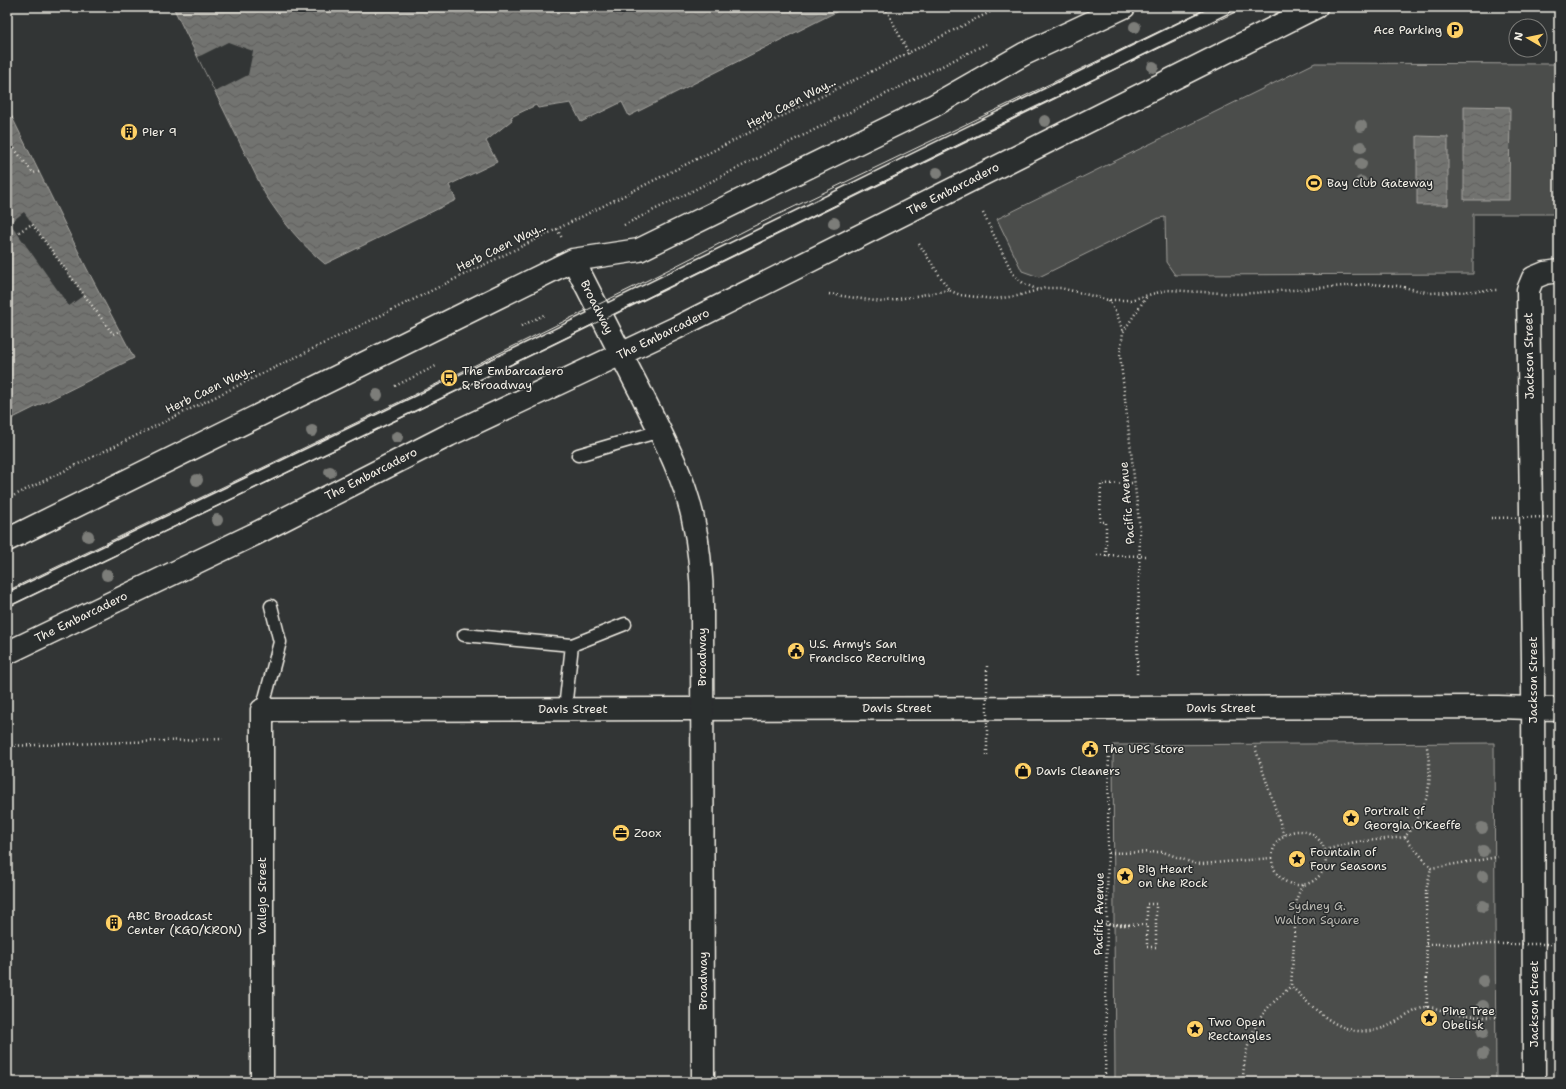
<svg xmlns="http://www.w3.org/2000/svg" width="1566" height="1089" font-family="'Shantell Sans',sans-serif">
<style>
.park{fill:#4b4d4c;stroke:#a09f9a}
.water{fill:url(#water-waves);stroke:#a6a5a0}
.pier{fill:#323535}
.lines{fill:none;stroke-linecap:round;stroke-linejoin:round}
.lane-casing{stroke:#f4f1e8;stroke-width:15}
.street-casing{stroke:#f4f1e8;stroke-width:25}
.primary-casing{stroke:#f4f1e8;stroke-width:25}
.path{stroke:#f4f1e8;stroke-width:2.5;stroke-dasharray:1 3;stroke-linecap:butt}
.lane{stroke:#2a2d2e;stroke-width:12}
.street{stroke:#2a2d2e;stroke-width:22}
.primary{stroke:#2a2d2e;stroke-width:22}
.tram{stroke:#f4f1e8;stroke-width:1}
.path-bridge{stroke:#f4f1e8;stroke-width:2.5;stroke-dasharray:1 3;stroke-linecap:butt}
.tree{fill:#7c7d79}
.labels{text-anchor:middle;stroke-width:3;stroke-linejoin:round;paint-order:stroke}
.poi-label{font-size:12px;fill:#f4f1e8;stroke:#2a2d2e;text-anchor:start}
.street-label{font-size:12px;fill:#f4f1e8;stroke:#2a2d2e}
.park-label{font-size:12px;fill:#b9b8b1;stroke:#2a2d2e}
</style>
<defs>
<pattern id="water-waves" width="16" height="10" patternUnits="userSpaceOnUse"><rect width="16" height="10" fill="#727370"/><path d="M0 5q4-4 8 0t8 0" fill="none" stroke="#5e5e5b"/></pattern>
</defs>
<rect width="100%" height="100%" fill="#323535"/>
<filter id="ink" filterUnits="userSpaceOnUse"><feTurbulence type="fractalNoise" baseFrequency=".025" numOctaves="2"/><feDisplacementMap in="SourceGraphic" scale="8" xChannelSelector="R" yChannelSelector="G"/><feConvolveMatrix kernelMatrix="1 2 1 2 8 2 1 2 1" color-interpolation-filters="sRGB"/></filter>
<g filter="url(#ink)">
<path class="park" d="M1315,63l244,1v150h-86v60l-298,1 -9,-13 -1,-45 -6,1 -120,59 -17,-6 -25,-52z
M1494,743l2,339h-381l-2,-337z"/>
<path class="water" d="M173,7h673l-217,109 -7,-14 -41,20 -10,-19 -33,5 -2,-3 -25,12 1,3 -26,21 11,21 -48,23 7,15 -131,64c-24,-20 -43,-43 -60,-70z
M1464,106l46,1 -1,93h-45z
M7,107l79,160 48,91 -127,63z
M1417,136l31,1v68h-31z"/>
<path class="pier" d="M228,42l25,9 -5,24 -33,17 -17,-35z
M24,212l60,83 -15,11 -59,-83z"/>
<g class="lines">
<defs>
<path id="lane" d="M578,455l82,-24
M7,600l548,-264 671,-329
M464,635l108,10
M565,709l7,-64 53,-21
M262,710l18,-68 -9,-36"/>
<path id="street" d="M262,1082v-372l1236,-3 61,2
M1534,1082l-1,-422 -5,-370 5,-12 12,-5 14,-2"/>
<path id="primary" d="M573,260c23,44 45,89 68,133 19,39 41,78 51,121 7,30 10,62 10,93l1,475
M7,540l566,-280 66,-10 294,-144 91,-52 100,-47
M7,653l246,-118 196,-100 227,-107 640,-321"/>
</defs>
<use href="#lane" class="lane-casing"/>
<use href="#street" class="street-casing"/>
<use href="#primary" class="primary-casing"/>
<path class="path" d="M885,7l24,47
M7,139l26,34 6,-1
M983,213l30,61 10,9 15,7
M624,225l362,-181
M557,229l5,9
M19,232l13,-8 81,110 8,-3
M919,244l30,46 11,5 34,4 23,-3 28,-8h16l47,12h22l37,-10 72,4 132,-10 27,2 32,7 67,-3
M829,294l53,8 67,-12
M1109,300l9,17 5,15
M521,326l23,-11
M395,386l41,-20
M7,499l550,-270 443,-222
M1106,556v-34h-6l1,-38 34,-1
M1137,674l3,-144 -20,-175 3,-23 24,-36
M7,746l216,-7
M1255,747l29,88
M1272 858a27 27 0 1 1 54 0a27 27 0 1 1-54 0Z
M1405,837l26,31 67,-11
M1325,850l30,-8 50,-5c24,-32 28,-51 22,-90
M1109,853l54,-1 30,11 9,1 69,-6
M1302,885l-5,13 -6,88c27,27 56,58 97,40 11,-5 27,-17 38,-19 7,-1 19,5 26,7 16,3 30,3 46,3
M1147,904h9v43h-9z
M1108,925h22
M1426,944h64
M1427,1007l-1,-116 5,-23
M1105,1082l4,-335
M1243,1082c0,-23 6,-48 20,-68 7,-10 19,-19 28,-28"/>
<use href="#lane" class="lane"/>
<use href="#street" class="street"/>
<use href="#primary" class="primary"/>
<path class="tram" d="M7,591l442,-213 203,-100 98,-50 460,-221
M7,607l432,-207 596,-293 211,-100"/>
<path class="path-bridge" d="M1491,518l68,-1
M1097,555l49,1
M987,666v89
M1101,924l46,1
M1490,944h69"/>
</g>
<g class="tree">
<circle cx="1135" cy="27" r="6"/>
<circle cx="1153" cy="67" r="6"/>
<circle cx="1045" cy="121" r="6"/>
<circle cx="1361" cy="126" r="6"/>
<circle cx="1361" cy="147" r="6"/>
<circle cx="1361" cy="164" r="6"/>
<circle cx="937" cy="173" r="6"/>
<circle cx="1361" cy="182" r="6"/>
<circle cx="834" cy="223" r="6"/>
<circle cx="377" cy="395" r="6"/>
<circle cx="312" cy="431" r="6"/>
<circle cx="397" cy="437" r="6"/>
<circle cx="330" cy="472" r="6"/>
<circle cx="197" cy="480" r="6"/>
<circle cx="217" cy="520" r="6"/>
<circle cx="88" cy="536" r="6"/>
<circle cx="107" cy="575" r="6"/>
<circle cx="1482" cy="828" r="6"/>
<circle cx="1483" cy="851" r="6"/>
<circle cx="1483" cy="876" r="6"/>
<circle cx="1483" cy="906" r="6"/>
<circle cx="1483" cy="981" r="6"/>
<circle cx="1483" cy="1006" r="6"/>
<circle cx="1483" cy="1032" r="6"/>
<circle cx="1483" cy="1054" r="6"/>
</g>
</g>
<defs>
<symbol id="parking-disc" viewBox="-11 -11 22 22"><circle r="9.5" fill="#ffd166" stroke="#2a2d2e"/><path d="M-3.5-5.5H1a3.5 3.5 0 0 1 0 7H-1V5.5H-3.5ZM-1-3.4V-.6H.8a1.4 1.4 0 0 0 0-2.8Z" fill="#111"/></symbol>
<symbol id="building-disc" viewBox="-11 -11 22 22"><circle r="9.5" fill="#ffd166" stroke="#2a2d2e"/><path d="M-4-6H4V6H1V3H-1V6H-4ZM-2.5-4.3h1.7v1.8h-1.7ZM.8-4.3h1.7v1.8H.8ZM-2.5-1h1.7V.8h-1.7ZM.8-1h1.7V.8H.8Z" fill="#111"/></symbol>
<symbol id="stadium-disc" viewBox="-11 -11 22 22"><circle r="9.5" fill="#ffd166" stroke="#2a2d2e"/><path d="M0-5a6.5 5 0 1 0 0 10a6.5 5 0 1 0 0-10ZM-3.5-1.8h7v3.6h-7Z" fill="#111"/></symbol>
<symbol id="bus-disc" viewBox="-11 -11 22 22"><circle r="9.5" fill="#ffd166" stroke="#2a2d2e"/><path d="M-5-6H5V4H4V6H2V4H-2V6H-4V4H-5ZM-3.5-4V0h7V-4ZM-3.5 1.2v1.5H-2V1.2ZM2 1.2v1.5H3.5V1.2Z" fill="#111"/></symbol>
<symbol id="civic-disc" viewBox="-11 -11 22 22"><circle r="9.5" fill="#ffd166" stroke="#2a2d2e"/><path d="M-.6-6.5H3V-4.5H.6V-3L4-1V1h2V6H-6V1h2V-1L-.6-3ZM-1.2 2.5V6h2.4V2.5Z" fill="#111"/></symbol>
<symbol id="shop-disc" viewBox="-11 -11 22 22"><circle r="9.5" fill="#ffd166" stroke="#2a2d2e"/><path d="M-5-2.5h2.3a2.7 3.5 0 0 1 5.4 0H5L5.5 6h-11ZM-1.5-2.5h3a1.5 2.3 0 0 0-3 0Z" fill="#111"/></symbol>
<symbol id="sight-disc" viewBox="-11 -11 22 22"><circle r="9.5" fill="#ffd166" stroke="#2a2d2e"/><path d="M0-6L1.8-2.2L6-1.7L2.9 1.2L3.7 5.4L0 3.3L-3.7 5.4L-2.9 1.2L-6-1.7L-1.8-2.2Z" fill="#111"/></symbol>
<symbol id="office-disc" viewBox="-11 -11 22 22"><circle r="9.5" fill="#ffd166" stroke="#2a2d2e"/><path d="M-6-3h4V-5.5h4V-3h4V5H-6ZM-1-4.5V-3h2v-1.5ZM-6 0V1H6V0Z" fill="#111"/></symbol>
</defs>
<g fill-rule="evenodd">
<use href="#parking-disc" x="1445" y="20" width="20" height="20"/>
<use href="#building-disc" x="119" y="122" width="20" height="20"/>
<use href="#stadium-disc" x="1304" y="173" width="20" height="20"/>
<use href="#bus-disc" x="439" y="368" width="20" height="20"/>
<use href="#civic-disc" x="786" y="641" width="20" height="20"/>
<use href="#civic-disc" x="1080" y="739" width="20" height="20"/>
<use href="#shop-disc" x="1013" y="761" width="20" height="20"/>
<use href="#sight-disc" x="1341" y="808" width="20" height="20"/>
<use href="#office-disc" x="611" y="823" width="20" height="20"/>
<use href="#sight-disc" x="1287" y="849" width="20" height="20"/>
<use href="#sight-disc" x="1115" y="866" width="20" height="20"/>
<use href="#building-disc" x="104" y="913" width="20" height="20"/>
<use href="#sight-disc" x="1419" y="1008" width="20" height="20"/>
<use href="#sight-disc" x="1185" y="1019" width="20" height="20"/>
</g>
<g class="labels">
<g class="poi-label">
<text x="1442" y="34" text-anchor="end">Ace Parking</text>
<text x="142" y="136">Pier 9</text>
<text x="1327" y="187">Bay Club Gateway</text>
<text x="462" y="375">The Embarcadero<tspan x="462" dy="14">&amp; Broadway</tspan></text>
<text x="809" y="648">U.S. Army's San<tspan x="809" dy="14">Francisco Recruiting</tspan></text>
<text x="1103" y="753">The UPS Store</text>
<text x="1036" y="775">Davis Cleaners</text>
<text x="1364" y="815">Portrait of<tspan x="1364" dy="14">Georgia O'Keeffe</tspan></text>
<text x="634" y="837">Zoox</text>
<text x="1310" y="856">Fountain of<tspan x="1310" dy="14">Four Seasons</tspan></text>
<text x="1138" y="873">Big Heart<tspan x="1138" dy="14">on the Rock</tspan></text>
<text x="127" y="920">ABC Broadcast<tspan x="127" dy="14">Center (KGO/KRON)</tspan></text>
<text x="1442" y="1015">Pine Tree<tspan x="1442" dy="14">Obelisk</tspan></text>
<text x="1208" y="1026">Two Open<tspan x="1208" dy="14">Rectangles</tspan></text>
</g>
<g class="street-label">
<text transform="translate(791 103) rotate(-27)" y="4">Herb Caen Way...</text>
<text transform="translate(953 189) rotate(-27)" y="4">The Embarcadero</text>
<text transform="translate(501 247) rotate(-26)" y="4">Herb Caen Way...</text>
<text transform="translate(597 307) rotate(63)" y="4">Broadway</text>
<text transform="translate(663 334) rotate(-26)" y="4">The Embarcadero</text>
<text transform="translate(1529 356) rotate(-91)" y="4">Jackson Street</text>
<text transform="translate(210 389) rotate(-26)" y="4">Herb Caen Way...</text>
<text transform="translate(371 474) rotate(-27)" y="4">The Embarcadero</text>
<text transform="translate(1127 503) rotate(-95)" y="4">Pacific Avenue</text>
<text transform="translate(81 617) rotate(-26)" y="4">The Embarcadero</text>
<text transform="translate(702 657) rotate(-90)" y="4">Broadway</text>
<text transform="translate(1533 680) rotate(-90)" y="4">Jackson Street</text>
<text x="897" y="712">Davis Street</text>
<text x="1221" y="712">Davis Street</text>
<text x="573" y="713">Davis Street</text>
<text transform="translate(262 896) rotate(-90)" y="4">Vallejo Street</text>
<text transform="translate(1099 914) rotate(-89)" y="4">Pacific Avenue</text>
<text transform="translate(703 981) rotate(-90)" y="4">Broadway</text>
<text transform="translate(1534 1004) rotate(-90)" y="4">Jackson Street</text>
</g>
<g class="park-label">
<text x="1317" y="910">Sydney G.<tspan x="1317" dy="14">Walton Square</tspan></text>
</g>
</g>
<rect width="1566" height="1089" fill="none" stroke="#2a2d2e" stroke-width="24"/>
<rect x="12" y="12" width="1542" height="1065" fill="none" stroke="#f4f1e8" stroke-width="1.5" filter="url(#ink)"/>
<g transform="translate(1528 38) rotate(279)"><circle r="19" fill="#2a2d2e" stroke="#7b7b78"/>
<path d="M0-3L7 15L0 10L-7 15Z" fill="#ffd166"/>
<text y="-6" font-size="11" font-weight="bold" text-anchor="middle" fill="#f4f1e8">N</text>
</g>
</svg>
